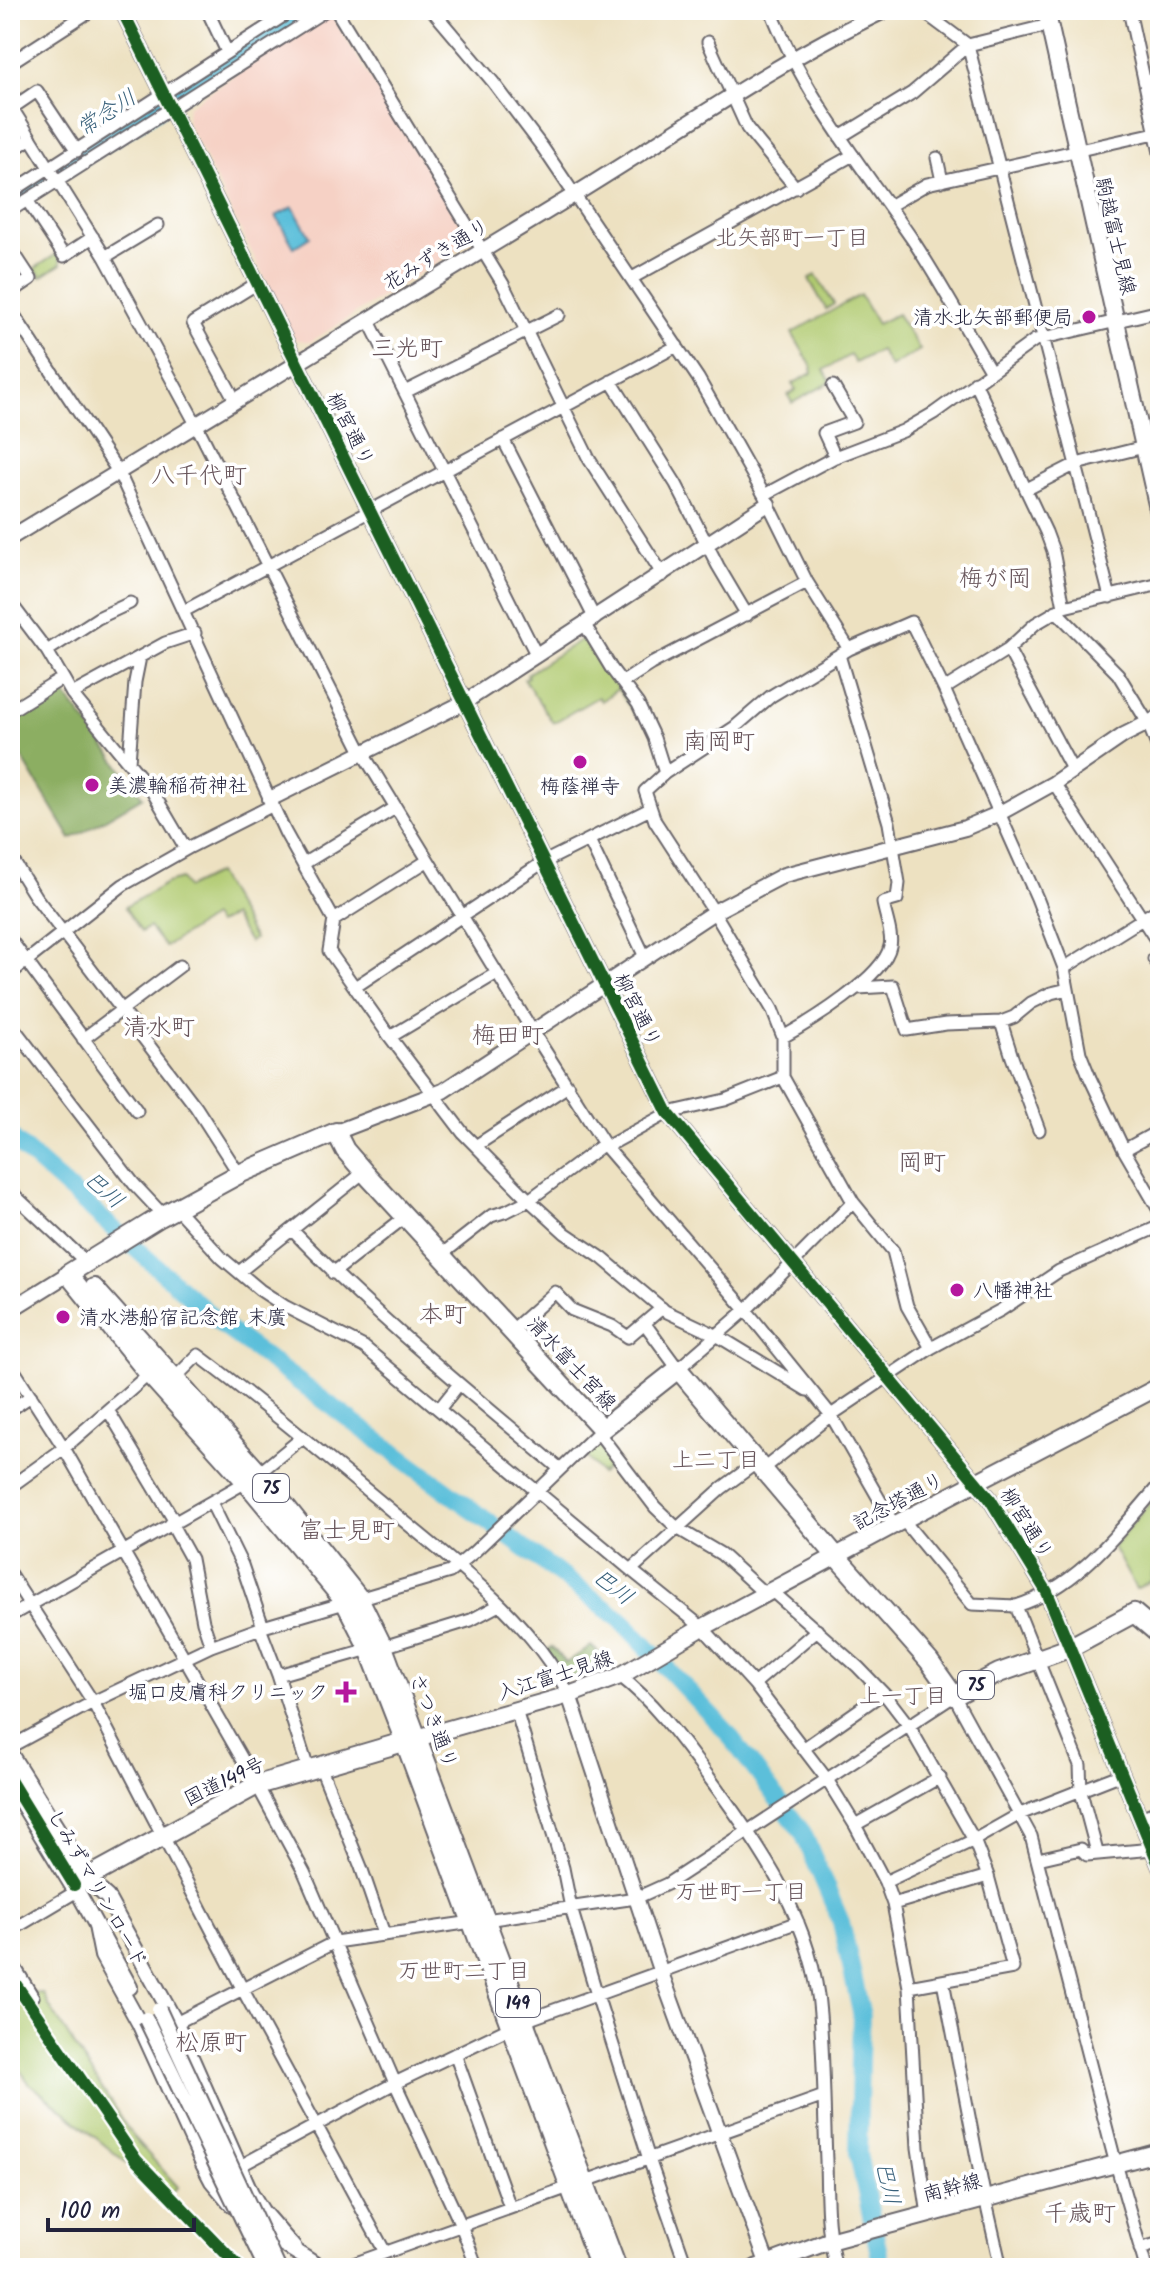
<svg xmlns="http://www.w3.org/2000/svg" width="1170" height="2278" font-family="Kalam,'Klee One',sans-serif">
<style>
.built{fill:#f6d1c5}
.green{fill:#b0ca70;stroke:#697656;stroke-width:2}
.forest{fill:#8cae62;stroke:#57684e;stroke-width:2}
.water{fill:#5cbfda;stroke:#3f708a;stroke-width:2}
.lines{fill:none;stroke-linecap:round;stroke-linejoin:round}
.river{stroke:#5cbfda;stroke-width:18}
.minor-casing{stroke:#69656a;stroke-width:15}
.tertiary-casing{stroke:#69656a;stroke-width:18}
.secondary-casing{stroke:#69656a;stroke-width:20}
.primary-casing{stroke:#69656a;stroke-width:22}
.trunk-casing{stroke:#69656a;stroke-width:22}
.minor{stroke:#fff;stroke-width:11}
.tertiary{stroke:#fff;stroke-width:14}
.secondary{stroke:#fff;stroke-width:16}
.primary{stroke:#fff;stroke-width:18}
.trunk{stroke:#fff;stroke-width:18}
.tertiary-bridge-casing{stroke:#69656a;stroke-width:18;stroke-linecap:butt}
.tertiary-bridge{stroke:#fff;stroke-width:14}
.cycleway-casing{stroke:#fff;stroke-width:17}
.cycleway{stroke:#1b5e20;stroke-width:12}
.poi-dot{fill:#b5179e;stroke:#fff;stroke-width:3}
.labels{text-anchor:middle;stroke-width:7;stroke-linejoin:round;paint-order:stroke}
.shield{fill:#fff;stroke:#646476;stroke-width:2}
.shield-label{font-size:18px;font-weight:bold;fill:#22223b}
.street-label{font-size:20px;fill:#22223b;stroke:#fff}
.poi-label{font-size:20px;fill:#22223b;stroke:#fff;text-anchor:start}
.water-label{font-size:22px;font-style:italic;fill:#39617b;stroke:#fff}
.neighbourhood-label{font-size:22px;fill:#67545a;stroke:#fff}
.quarter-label{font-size:24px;fill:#67545a;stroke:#fff}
</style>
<rect width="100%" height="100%" fill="#fff"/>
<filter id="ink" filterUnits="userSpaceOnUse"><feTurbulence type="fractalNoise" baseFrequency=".0125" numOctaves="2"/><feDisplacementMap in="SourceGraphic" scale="16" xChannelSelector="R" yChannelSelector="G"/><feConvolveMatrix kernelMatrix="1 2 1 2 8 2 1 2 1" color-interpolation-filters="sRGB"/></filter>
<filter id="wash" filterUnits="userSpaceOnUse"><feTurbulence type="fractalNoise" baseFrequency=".006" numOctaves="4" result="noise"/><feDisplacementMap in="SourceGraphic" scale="32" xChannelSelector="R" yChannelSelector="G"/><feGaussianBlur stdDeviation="1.8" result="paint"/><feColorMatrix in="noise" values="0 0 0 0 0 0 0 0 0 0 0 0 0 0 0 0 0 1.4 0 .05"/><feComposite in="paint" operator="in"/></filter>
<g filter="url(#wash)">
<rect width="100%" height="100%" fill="#ede1c1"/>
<path class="built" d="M330,13l141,228 -161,101 -15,-3 -108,-217 1,-16z"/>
<path class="green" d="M58,253l3,11 -20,13 -3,-5 -7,-1z
M816,275l18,29 -8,5 -17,-30z
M860,295l17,29 20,-10 23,36 -30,17 -10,-17 -25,13 -5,-8 -26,15 7,12 -39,21 -4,-8 8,-5 -4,-6 20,-11v-6l-20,-34z
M588,635l51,76 -5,3 -16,-25 -17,12 -3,-4 -45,26 -29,-44 4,-2 -1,-3z
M217,873l37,66 -5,3 -17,-26 -15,8 -5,-7 -47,30 -16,-20 -8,5 -16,-25 42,-24 14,-4 6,9z
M597,1440l18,22 -14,12 -18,-21z
M1160,1490v73l-6,2 -3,16 -15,8 -23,-42z
M10,1966l16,28 17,-1 5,11 85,133 45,50 -11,9 -138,-113 -15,-22 -4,2z"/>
<path class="forest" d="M61,689l82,108 -72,42 -61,-101v-20z
M591,1646l18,16 -44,18 -19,-29 6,-4 14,16z"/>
<path class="water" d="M293,207l17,30 -16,10 -18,-31z"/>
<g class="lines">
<path class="river" d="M10,202l119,-74 180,-118
M10,1137l213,189 397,293 106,112 77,102 38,89 20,90 -3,142 24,114"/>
</g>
</g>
<g filter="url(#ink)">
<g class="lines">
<defs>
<path id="minor" d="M207,10l20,42
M336,10l167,274 86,175 74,116
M432,10l61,72 50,66 155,230 66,117 43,87 42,67
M771,10c32,84 90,155 141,229 28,42 52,87 78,131
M921,10l47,35 142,552
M1129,10l31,143
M708,42l39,86 49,60
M10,63l82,-53
M10,105l95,152 91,167 166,328 171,280 73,115 140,163 85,105 63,110
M12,108l25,-17 40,60
M840,137l72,-44 56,-48 81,-20
M10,152l21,-14
M937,158l5,23
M10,193l272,-176 -3,-7
M27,200l37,56 29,-19
M889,206l38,-22 233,-52
M10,211l316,-201
M10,247l21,32 -21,14
M105,257l53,-32
M632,278l221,-123
M10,309l109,164 166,359 49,88 -5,31 61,86 73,96 66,67 36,33 37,25 63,53 53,25 89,54
M368,319l169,337
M611,381l65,103 42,82 29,49
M975,382l71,150 7,19 11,56
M833,386l21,36 -30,11 11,24
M405,392l154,-77
M235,400l-42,-77 63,-39
M503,439l92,180
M1027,489l49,-25 84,-21
M764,495l71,-38 68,-26 31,-18 101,-73 125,-29
M10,602l37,49 16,27
M184,611l493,-265
M1056,611l62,63 30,49 12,30
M585,625l26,43 27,36 16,34 11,35
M1008,649l65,122
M47,651l51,-33 32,-15
M623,682l28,-18 156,-82
M944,689l64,-40 27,-25 29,-17 96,-23
M72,694l80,97 34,58
M10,711l53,-33 9,16 93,-51 30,-10
M129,762l6,-80 5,-25
M1054,783l106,163
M589,840l56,117
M10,856l25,40 161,211 43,67
M303,864l92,-56
M334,920l93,-59
M10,939l127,172
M1160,953l-6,6 6,8
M1064,968l96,-60
M10,974l113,-89 67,-38 83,-42
M355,987l187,-124 108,-54
M858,988l35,-2 14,44 39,-6 55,-2 13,-5 17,-14 20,-10 17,-4
M1001,1022l11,35 27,73
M10,1023l124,161 29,31
M390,1037l107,-64
M783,1037c27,-15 101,-60 107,-91 3,-11 -5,-31 -7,-43l14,-4 2,-16 -10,-60 -50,-168
M83,1039l97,-73
M477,1145l91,-59
M606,1147l62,-34 57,-13 58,-23
M1124,1150l36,-20
M10,1191l76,71
M853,1202l40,49 14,55 24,42
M176,1208l46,50 38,32 26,17 78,40 267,223 72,58 51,56 72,94 29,47 30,57 8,22 16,83 9,161 10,67
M292,1230c83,86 176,161 267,238
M441,1255l50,-39 16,-5 22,-11 75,-56
M239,1272l125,-100
M333,1273l72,-56
M645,1324l33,45 68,-59 107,-108 -70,-125v-40l-11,-28 -58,-97 -59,-91 -10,-30 20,-18 70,-46 36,-31 78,-47 62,-27 33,67 93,209 27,70 16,85 10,25 34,72 36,62
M511,1331l44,-39 17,18 40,16 16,11 34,-29
M10,1364l54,84 193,337 47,87 91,211 66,142 16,43
M175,1378l23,-23c67,50 131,104 195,157 65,54 137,107 176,183
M440,1408l19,-24
M10,1410l21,-14
M108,1410l67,112
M598,1432l57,75 22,21 44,26 45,41
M762,1470l69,-55 100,-67 70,-38 58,-39 101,-45
M259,1473l44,-36
M10,1487l54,-39 85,-74
M211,1502l31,63 21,62
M903,1520l69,84 44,2 64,159 1,27 16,60
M171,1523l20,36 12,63 8,24
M631,1570l91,-82 34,-25
M10,1574l83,128 150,288 142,262
M772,1591l86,76 28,29 23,30 65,114 14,36 25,92 -104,19
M1016,1606c63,-19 103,-75 144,-122
M10,1616l236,-134
M260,1628l18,47 30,94
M383,1647l88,-27 28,-15
M278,1675l91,-26
M620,1676c36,28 61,64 88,100 53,71 106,147 112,238 4,48 4,97 6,146 1,37 0,72 10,108
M754,1684l63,-54
M516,1710l47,158 8,40 26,87 52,164 38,109
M10,1747l83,-45 118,-56 52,-19 187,-55 24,-20 128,-123
M803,1749l80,-56
M320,1766l41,101 23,67
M1140,1818l20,-8
M855,1825l85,-48
M1038,1859l43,-10 6,6 66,-6
M885,1882l89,-42 46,-26 102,-40
M893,1904l95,-28
M10,1931l67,-40
M10,1959l23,38
M943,1981l40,208 18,79
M176,2023l159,-81 301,-44 31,-14 287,-188 77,140 82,317 33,115
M455,2054l55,153
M240,2166l155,-83 129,-62 274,-99
M1140,2249l20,-6
M342,2268l482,-172"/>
<path id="tertiary" d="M122,10l546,1103 322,386 57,93 113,275
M10,538c189,-113 376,-229 564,-343 103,-63 202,-133 312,-185
M270,799l193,-96 305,-199
M336,1132l107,-41 271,-179 70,-37 181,-47 33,-14 56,-31 70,-48 36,-18
M10,1310l58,-36
M569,1695l92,278 108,295
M86,1878l21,19 69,126 75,170 11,18 32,37
M74,1885l56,102
M96,1926l6,30 37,67 64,141 9,17 21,25
M258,2227c20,16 42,26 62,41"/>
<path id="secondary" d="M1046,10l114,508
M417,1738l152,-43 51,-19 78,-46 196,-105 266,-139
M756,2268l73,-27 331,-89"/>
<path id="primary" d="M94,1288l165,185 100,125 24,49 34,91
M405,1742l-36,-93 -24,-47 -99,-120 -97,-108 -81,-100 92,-57 79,-43 97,-42 9,18 19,22 238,257 76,-60 158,187 93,105 25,35 45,-23 70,-25 65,-35 26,22"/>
<path id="trunk" d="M405,1742l195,526
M10,1757l76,121
M10,1780l64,105 183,-100 160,-47 200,530"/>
</defs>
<use href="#minor" class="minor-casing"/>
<use href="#tertiary" class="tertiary-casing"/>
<use href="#secondary" class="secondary-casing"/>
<use href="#primary" class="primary-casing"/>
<use href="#trunk" class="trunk-casing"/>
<use href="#minor" class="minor"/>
<use href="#tertiary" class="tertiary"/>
<use href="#secondary" class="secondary"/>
<use href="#primary" class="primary"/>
<use href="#trunk" class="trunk"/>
<defs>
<path id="tertiary-bridge" d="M159,2010l119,258
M146,2019l120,249"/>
</defs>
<use href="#tertiary-bridge" class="tertiary-bridge-casing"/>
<use href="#tertiary-bridge" class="tertiary-bridge"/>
<defs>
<path id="cycleway" d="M122,10l546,1103 322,386 57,93 113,275
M10,1780l64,105
M10,1976l126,184 104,108"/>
</defs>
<use href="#cycleway" class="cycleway-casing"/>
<use href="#cycleway" class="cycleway"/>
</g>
</g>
<g class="poi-dot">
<circle cx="1089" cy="317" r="8"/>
<circle cx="580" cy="762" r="8"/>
<circle cx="92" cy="785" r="8"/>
<circle cx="957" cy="1290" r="8"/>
<circle cx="63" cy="1317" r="8"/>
<path d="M342 1680h8v8h8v8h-8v8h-8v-8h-8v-8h8z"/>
</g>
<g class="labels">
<g class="shield">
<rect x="253" y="1474" width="36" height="28" rx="6"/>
<rect x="958" y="1671" width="36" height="28" rx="6"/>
<rect x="496" y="1989" width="44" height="28" rx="6"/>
</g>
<g class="shield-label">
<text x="271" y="1494">75</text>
<text x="976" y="1691">75</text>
<text x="518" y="2009">149</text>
</g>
<g class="street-label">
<text transform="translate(1116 236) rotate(77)" y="7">駒越富士見線</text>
<text transform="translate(436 254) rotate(-31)" y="7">花みずき通り</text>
<text transform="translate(351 429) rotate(63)" y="7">柳宮通り</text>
<text transform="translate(638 1010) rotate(63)" y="7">柳宮通り</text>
<text transform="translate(572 1363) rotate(47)" y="7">清水富士宮線</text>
<text transform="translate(898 1501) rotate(-28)" y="7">記念塔通り</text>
<text transform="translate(1027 1523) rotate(58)" y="7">柳宮通り</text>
<text transform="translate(555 1675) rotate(-18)" y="7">入江富士見線</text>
<text transform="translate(434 1721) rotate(69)" y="7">さつき通り</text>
<text transform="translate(224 1781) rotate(-26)" y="7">国道149号</text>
<text transform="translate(98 1888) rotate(60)" y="7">しみずマリンロード</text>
<text transform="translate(952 2187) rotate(-15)" y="7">南幹線</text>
</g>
<g class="poi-label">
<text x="1073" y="324" text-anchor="end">清水北矢部郵便局</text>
<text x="108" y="792">美濃輪稲荷神社</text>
<text x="580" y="793" text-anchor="middle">梅蔭禅寺</text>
<text x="973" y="1297">八幡神社</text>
<text x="79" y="1324">清水港船宿記念館 末廣</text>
<text x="328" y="1699" text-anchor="end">堀口皮膚科クリニック</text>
</g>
<g class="water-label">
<text transform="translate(106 112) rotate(-33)" y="8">常念川</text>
<text transform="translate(105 1189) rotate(42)" y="8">巴川</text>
<text transform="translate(614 1586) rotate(38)" y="8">巴川</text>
<text transform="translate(889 2183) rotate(78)" y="8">巴川</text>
</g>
<g class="neighbourhood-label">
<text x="792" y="245">北矢部町一丁目</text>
<text x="716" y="1467">上二丁目</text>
<text x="903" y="1703">上一丁目</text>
<text x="741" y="1899">万世町一丁目</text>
<text x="464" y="1978">万世町二丁目</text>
</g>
<g class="quarter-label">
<text x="407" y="356">三光町</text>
<text x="199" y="483">八千代町</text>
<text x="995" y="586">梅が岡</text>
<text x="719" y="749">南岡町</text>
<text x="159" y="1035">清水町</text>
<text x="508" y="1043">梅田町</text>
<text x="922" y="1170">岡町</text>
<text x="443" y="1322">本町</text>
<text x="347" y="1538">富士見町</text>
<text x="211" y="2050">松原町</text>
<text x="1080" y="2221">千歳町</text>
</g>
</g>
<rect width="1170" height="2278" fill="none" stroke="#fff" stroke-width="40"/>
<path d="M48 2218v12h146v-12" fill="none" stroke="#22223b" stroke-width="4"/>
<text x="60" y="2218" font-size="24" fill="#22223b" stroke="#ffffff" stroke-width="6" paint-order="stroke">100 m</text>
</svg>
